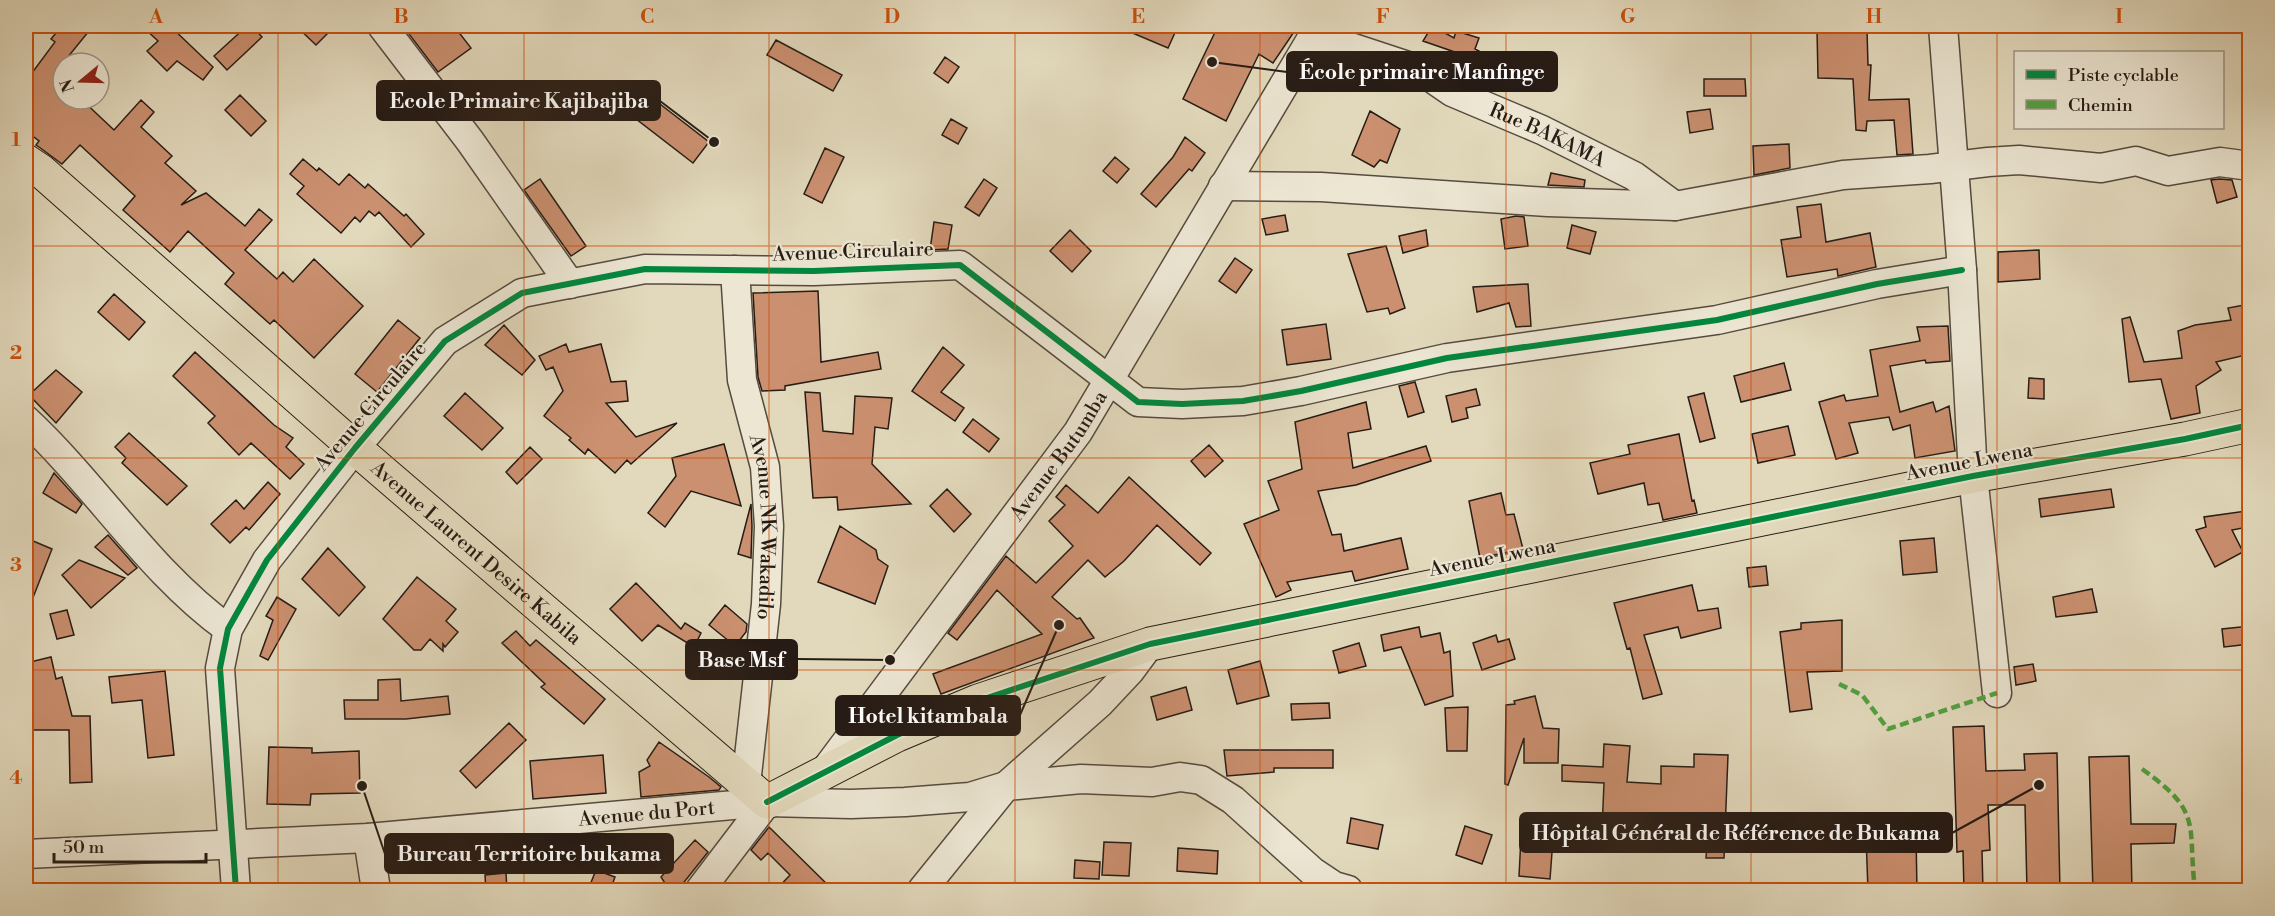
<svg xmlns="http://www.w3.org/2000/svg" width="2275" height="916" font-family="'Libre Bodoni',serif">
<style>
.building{fill:#cb9070;stroke:#271c15;stroke-width:1.5}
.lines{fill:none;stroke-linecap:round;stroke-linejoin:round}
.minor-casing{stroke:#564b3f;stroke-width:31}
.major-casing{stroke:#271c15;stroke-width:35}
.minor{stroke:#ece6d3;stroke-width:28}
.major{stroke:#e2d9bc;stroke-width:33}
.quiet{stroke:#51a140;stroke-width:4.5;stroke-dasharray:9 4.5;stroke-linecap:butt}
.cycleway-casing{stroke:#ece6d3;stroke-width:10}
.cycleway{stroke:#00873e;stroke-width:6}
.grid{fill:none;stroke:#cb500d;stroke-width:1.5;stroke-opacity:0.55}
.labels{text-anchor:middle;stroke-width:4.5;stroke-linejoin:round;paint-order:stroke}
.street-label{font-size:20px;fill:#271c15;stroke:#ece6d3}
.leader{fill:none;stroke:#271c15;stroke-width:2}
.callout-dot{fill:#271c15;stroke:#ece6d3;stroke-width:2}
.callout{fill:#271c15;stroke:#271c15;stroke-width:2}
.callout-label{font-size:21px;text-anchor:middle;font-weight:bold;fill:#fff}
.neatline{fill:none;stroke:#cb500d;stroke-width:2}
.grid-label{font-size:20px;text-anchor:middle;font-weight:bold;fill:#cb500d}
</style>
<rect width="100%" height="100%" fill="#e2d9bc"/>
<filter id="stains"><feTurbulence type="fractalNoise" baseFrequency=".00333" numOctaves="4"/><feColorMatrix values="0 0 0 0 .2 0 0 0 0 .09 0 0 0 0 .02 0 0 0 .5 -.17"/></filter>
<radialGradient id="worn" r=".72"><stop offset=".6" stop-color="#630" stop-opacity="0"/><stop offset="1" stop-color="#630" stop-opacity=".3"/></radialGradient>
<path class="building" d="M62,26h31l-30,37v36h18l33,31 27,-30 13,12 -13,15 31,29 -7,7 31,28 -15,14 25,-12 39,33 14,-17 13,11 -27,30 32,29 6,-7 10,10 21,-23 49,47 -49,52 -40,-38 -4,4 -45,-40 9,-11 -46,-42 -18,21 -47,-42 12,-14 -55,-51 -18,19 -23,-17 -3,-2 3,-4 -13,-10v-50l29,-39 -4,-3z
M142,26h28l43,41 -10,13 -26,-19 -10,10 -20,-20 11,-10z
M247,26h5l10,11 -35,33 -13,-14z
M296,26h39l-19,19z
M421,26h33l17,22 -33,24 -29,-38z
M1116,26h62l-10,22z
M1218,26h80l-25,37 -14,-9 -33,67 -43,-22z
M1432,26l22,12 2,-7 23,7 -4,11 4,2 -4,8 -52,-18z
M1817,30h50l1,35h3l-2,35 40,-1 4,55 -16,1 -3,-35 -27,1 -1,10 -10,-1 -3,-51 -35,-1z
M776,40l66,35 -9,16 -66,-36z
M945,57l14,10 -11,16 -14,-10z
M1704,79h41l1,17h-42z
M647,94l62,48 -16,21 -62,-48z
M240,95l26,26 -15,15 -26,-26z
M1710,109l3,20 -23,4 -3,-21z
M1370,111l30,18 -13,34 -7,-3 -6,7 -22,-12z
M951,119l16,9 -9,16 -16,-9z
M1185,137l20,16 -13,18 -3,-2 -33,38 -15,-13 32,-37z
M1789,144l1,24 -36,7 -1,-29z
M825,148l19,9 -22,46 -18,-9z
M1115,157l14,12 -12,14 -14,-12z
M303,159l14,12 2,-3 20,17 10,-11 16,14 3,-4 36,32 2,-2 18,20 -13,13 -32,-35 -4,4 -6,-5 -9,11 -5,-5 -14,16 -44,-39 7,-8 -14,-12z
M1551,173l34,7 -1,7 -36,-2z
M540,179l46,67 -15,10 -47,-66z
M984,179l13,9 -18,28 -14,-9z
M2220,179l12,1 5,17 -20,6 -6,-23z
M1821,204l5,38 44,-9 6,34 -38,9 -1,-7 -50,8 -6,-37 20,-3 -4,-30z
M1285,215l3,16 -22,4 -4,-16z
M1516,216l8,1 4,29 -23,3 -4,-30z
M934,222l18,3 -4,24 -18,1z
M1572,225l24,7 -6,22 -23,-6z
M1070,230l21,21 -19,21 -22,-21z
M1426,230l2,16 -25,7 -4,-17z
M1386,246l19,62 -15,6 -2,-6 -21,4 -19,-58z
M2039,250l1,29 -42,3v-30z
M1235,258l17,12 -16,23 -17,-12z
M1528,284l3,42 -15,1 -7,-24 -32,9 -4,-25z
M818,291l3,71 57,-10 3,17 -96,17v4l-23,1 -4,-14 -5,-84z
M114,294l31,28 -16,18 -31,-28z
M2250,304v50l-34,8 5,8 -25,16 4,27 -29,6 -10,-40 -32,3 -7,-63 8,-2 14,45 38,-4 -4,-27 17,-6 36,-5 -3,-12z
M398,320l22,18 -43,54 -22,-18z
M1326,324l5,35 -44,6 -5,-35z
M504,325l31,35 -13,15 -37,-30z
M1948,326l2,35 -24,2 -1,-3 -35,6 10,46 33,-10 3,10 13,-6 6,45 -40,7 -5,-33 -17,5 -4,-13 -40,6 9,30 -22,6 -17,-57 25,-7 2,6 32,-5 -8,-46 50,-9 -3,-14z
M566,344l3,8 32,-8 10,38 15,-1 2,20 -22,2 30,34 41,-14 -46,41 -4,-4 -12,13 -27,-24 -3,5 -16,-14 2,-2 -27,-22 19,-25 -10,-24 -7,3 -7,-14z
M943,347l21,18 -23,27 23,16 -9,13 -43,-30z
M195,352l79,73 19,13 -7,9 18,17 -14,15 -39,-36 -12,12 -31,-32 7,-7 -42,-40z
M1784,363l7,27 -50,12 -7,-26z
M56,370l26,22 -26,31 -27,-28z
M2029,378l15,1v20l-16,-1z
M1415,382l9,30 -16,5 -9,-31z
M1476,389l4,16 -14,3 2,10 -16,4 -6,-26z
M805,392l15,1 3,38 30,3 2,-38 37,2 -4,31 -13,-2 -3,37 39,40 -73,6 -1,-13 -24,1z
M465,393l38,35 -21,22 -38,-34z
M1704,393l11,45 -15,4 -12,-45z
M1366,402l5,27 -23,4 5,35 73,-22 5,15 -75,24 -38,6 14,44 9,-1 3,17 57,-13 7,31 -53,12 -3,-10 -65,11 4,8 -15,7 -32,-73 35,-14 -11,-29 34,-12 -7,-47z
M973,419l26,20 -10,13 -26,-20z
M1788,426l7,29 -37,8 -6,-29z
M129,433l58,53 -20,19 -45,-42 4,-5 -11,-11z
M1679,434l13,67 2,-1 3,13 -34,7 -4,-17 -11,2 -4,-22 -46,11 -8,-31 40,-9 -2,-9z
M724,444l17,62 -50,-15 -26,36 -17,-14 28,-37 -4,-18z
M1209,445l14,16 -18,16 -14,-16z
M530,447l12,12 -25,25 -11,-12z
M54,473l28,31 -6,9 -33,-20z
M1129,477l82,76 -11,12 -43,-40 -33,36 -19,16 -17,-17 -36,37 25,22 3,-1 14,20 -153,56 -8,-20 109,-40 -45,-44 -40,50 -9,-7 58,-77 30,27 37,-37 -24,-25 16,-16 -9,-8 10,-12 32,28z
M268,482l12,12 -31,36 -3,-3 -16,16 -19,-19 25,-24 8,9z
M947,489l24,25 -17,18 -24,-26z
M2111,489l3,18 -73,10 -2,-18z
M1501,493l5,22 8,-1 9,35 -43,9 -11,-57z
M751,504l1,22 -1,32 -13,-4z
M2246,511l2,16 -16,3 11,22 -28,15 -19,-37 10,-3 -2,-10z
M840,526l36,24 2,9 10,7 -13,38 -57,-22z
M108,535l29,33 -9,7 -33,-28z
M26,538l26,11 -25,64h-1z
M1934,538l3,34 -34,3 -3,-34z
M328,548l37,39 -26,29 -37,-37z
M79,560l46,18 -34,30 -29,-33z
M1766,566l2,19 -19,2 -2,-19z
M417,577l39,32 -10,12 12,11 -13,15 -2,-3v7l-13,-12 -9,11h-7l-31,-31z
M636,583l45,46 4,-6 16,10 -7,14 -36,-22 -16,16 -32,-32z
M1692,585l6,26 20,-3 3,20 -40,10 -3,-11 -34,8 18,59 -19,5 -13,-51 -3,1 -13,-46z
M2092,589l5,23 -41,5 -3,-20z
M277,597l19,12 -28,51 -8,-4 13,-36 -7,-4z
M725,605l22,19 -1,8 -11,14 -26,-21z
M67,610l7,25 -17,4 -7,-25z
M1842,620v51l-35,1 5,37 -22,3 -10,-80 21,-3v-6z
M2250,626v18l-26,3 -2,-18z
M1419,627l2,10 19,-4 4,20 6,-2 3,45 -28,9 -24,-58 -17,4 -3,-16z
M516,631l14,15 6,-6 69,59 -21,25 -43,-37 4,-3 -43,-41z
M1496,635l2,7 11,-3 6,20 -33,11 -9,-27z
M1359,643l7,23 -27,7 -6,-22z
M51,657l5,22 6,-2 10,39h18l2,66 -22,1 -1,-53h-43v-67z
M1260,661l9,35 -32,8 -9,-34z
M2033,664l3,17 -20,4 -2,-18z
M165,671l9,84 -26,3 -6,-58 -30,3 -3,-26z
M400,679l1,22 47,-5 2,18 -44,5h-61l-1,-19h34v-20z
M1186,687l6,23 -35,10 -6,-23z
M1535,696l8,32 16,1 -1,34h-34v-25l-16,47 -3,-1 1,-79 9,-1 -1,-3z
M1329,703l1,15 -38,2 -1,-16z
M1468,707l-1,44h-20l-2,-43z
M509,723l17,17 -50,48 -16,-17z
M1984,726l2,45 39,-1 -1,-16 33,-1 3,138h-33l-2,-86h-37l2,45 -8,1 1,40h-19l-1,-40 -6,1 -4,-125z
M659,742l50,35 12,10 -2,3 -78,7 -2,-25 11,-6 -3,-6z
M1604,744l26,2 -3,36 34,2v-18l33,1v-13l34,1 -4,103h-18l2,-26 -106,-2 2,-47 -42,-2v-16l41,2z
M269,747l43,1v5l47,-2 1,42 -49,1 -1,11 -43,-1z
M1224,750h109v18h-59v4l-47,4z
M603,755l3,38 -73,6 -3,-38z
M2129,756l2,68h45l-2,19 -43,1 1,47h-39l-4,-134z
M1351,818l32,7 -5,24 -31,-6z
M1465,826l27,9 -10,29 -26,-9z
M769,827l65,64h-59l15,-16 -22,-22 -7,7 -10,-10z
M1916,835l1,56h-49l-2,-55z
M1521,837l32,2 -3,40 -31,-3z
M695,840l13,12 -31,39h-7l-9,-14z
M1104,842l27,1 -2,33 -27,-1z
M1178,848l40,3 -1,23 -40,-3z
M1075,860l25,2 -1,17 -25,-1z
M596,870l19,7 -5,14 -20,-6z
M506,873l1,18h-21l-1,-16z"/>
<g class="lines">
<defs>
<g id="minor">
<path d="M382,26l88,115 100,143"/>
<path d="M1943,26l19,244 11,206 24,217"/>
<path id="s1" d="M1314,35l106,35 32,22 90,38 92,46 41,30"/>
<path d="M1223,186l98,1 227,15 127,4 168,-31 87,-6 58,-7 31,-2 82,8 35,-7 32,10 52,-9 30,4"/>
<path id="s2" d="M735,270l7,110 23,87 4,59 -3,78 -20,180"/>
<path d="M26,420c71,66 123,152 202,209"/>
<path id="s3" d="M824,772l254,-340 241,-406"/>
<path d="M368,838l8,52"/>
<path id="s4" d="M26,854l342,-16 399,-36 84,2 54,-2 65,-5 36,-11 75,-7 71,3 28,-5 21,3 32,20 80,72 21,14 14,4"/>
<path d="M236,890l-16,-222 8,-39 39,-69 88,-112 90,-107 77,-48 123,-24 169,2 146,-6 178,137 44,2 61,-3 58,-10 146,-33 270,-38 160,-36 85,-14"/>
<path d="M700,890l67,-88"/>
<path d="M922,890l84,-104 94,-83 30,-32 20,-27"/>
</g>
<g id="major">
<path id="s5" d="M26,161l15,10 314,277 412,354 130,-67 81,-34 172,-57 823,-168 212,-37 65,-14"/>
</g>
</defs>
<use href="#minor" class="minor-casing"/>
<use href="#major" class="major-casing"/>
<use href="#minor" class="minor"/>
<use href="#major" class="major"/>
<path class="quiet" d="M1839,684l23,11 26,34 109,-36
M2142,769c62,44 45,55 53,121
M2194,884l30,6"/>
<defs>
<path id="cycleway" d="M767,802l130,-67 81,-34 172,-57 823,-168 212,-37 65,-14
M236,890l-16,-222 8,-39 39,-69 88,-112 90,-107 77,-48 123,-24 169,2 146,-6 178,137 44,2 61,-3 58,-10 146,-33 270,-38 160,-36 85,-14"/>
</defs>
<use href="#cycleway" class="cycleway-casing"/>
<use href="#cycleway" class="cycleway"/>
</g>
<path class="grid" d="M278,26v864M524,26v864M769,26v864M1015,26v864M1260,26v864M1506,26v864M1751,26v864M1997,26v864M26,246h2224M26,458h2224M26,670h2224"/>
<g class="labels">
<g class="street-label">
<text dy="7" stroke="none"><textPath href="#s1" startOffset="255">Rue BAKAMA</textPath></text>
<text transform="translate(853 251) rotate(-2)" y="7">Avenue Circulaire</text>
<text transform="translate(370 406) rotate(-50)" y="7">Avenue Circulaire</text>
<text dy="7" stroke="none"><textPath href="#s3" startOffset="394">Avenue Butumba</textPath></text>
<text transform="translate(1969 461) rotate(-11)" y="7">Avenue Lwena</text>
<text dy="7" stroke="none"><textPath href="#s2" startOffset="260">Avenue NK Wakadilo</textPath></text>
<text dy="7" stroke="none"><textPath href="#s5" startOffset="597">Avenue Laurent Desire Kabila</textPath></text>
<text transform="translate(1492 557) rotate(-11)" y="7">Avenue Lwena</text>
<text dy="7" stroke="none"><textPath href="#s4" startOffset="622">Avenue du Port</textPath></text>
</g>
</g>
<path class="leader" d="M1212 62L1287 72M714 142L660 101M890 660L797 659M1059 625L1020 715M2039 785L1952 833M362 786L385 854"/>
<g class="callout-dot">
<circle cx="1212" cy="62" r="6"/>
<circle cx="714" cy="142" r="6"/>
<circle cx="890" cy="660" r="6"/>
<circle cx="1059" cy="625" r="6"/>
<circle cx="2039" cy="785" r="6"/>
<circle cx="362" cy="786" r="6"/>
</g>
<g class="callout">
<rect x="1287" y="52" width="270" height="39" rx="6"/>
<rect x="377" y="81" width="283" height="39" rx="6"/>
<rect x="686" y="640" width="111" height="39" rx="6"/>
<rect x="836" y="696" width="184" height="39" rx="6"/>
<rect x="1520" y="813" width="432" height="39" rx="6"/>
<rect x="385" y="834" width="288" height="39" rx="6"/>
</g>
<g class="callout-label">
<text x="1422" y="79">École primaire Manfinge</text>
<text x="519" y="108">Ecole Primaire Kajibajiba</text>
<text x="741" y="667">Base Msf</text>
<text x="928" y="723">Hotel kitambala</text>
<text x="1736" y="840">Hôpital Général de Référence de Bukama</text>
<text x="529" y="861">Bureau Territoire bukama</text>
</g>
<rect width="2275" height="916" fill="none" stroke="#e2d9bc" stroke-width="66"/>
<rect x="2014" y="51" width="210" height="78" fill="#ece6d3" stroke="#9d9587" stroke-width="1.5"/>
<rect x="2026" y="70" width="30" height="9" fill="#00873e" stroke="#9d9587" stroke-width="1.5"/>
<text x="2068" y="81" font-size="18" fill="#271c15">Piste cyclable</text>
<rect x="2026" y="100" width="30" height="9" fill="#51a140" stroke="#9d9587" stroke-width="1.5"/>
<text x="2068" y="111" font-size="18" fill="#271c15">Chemin</text>
<g transform="translate(81 81) rotate(251)"><circle r="28" fill="#ece6d3" stroke="#9d9587" stroke-width="1.5"/>
<path d="M0-4.5L10 22L0 15L-10 22Z" fill="#8f2418"/>
<text y="-9" font-size="16" font-weight="bold" text-anchor="middle" fill="#271c15">N</text>
</g>
<path d="M54 853v9h152v-9" fill="none" stroke="#271c15" stroke-width="3"/>
<text x="63" y="853" font-size="18" fill="#271c15" stroke="#ece6d3" stroke-width="4.5" paint-order="stroke">50 m</text>
<rect x="33" y="33" width="2209" height="850" class="neatline"/>
<g class="grid-label">
<text x="156" y="23">A</text>
<text x="401" y="23">B</text>
<text x="647" y="23">C</text>
<text x="892" y="23">D</text>
<text x="1138" y="23">E</text>
<text x="1383" y="23">F</text>
<text x="1628" y="23">G</text>
<text x="1874" y="23">H</text>
<text x="2119" y="23">I</text>
<text x="16" y="146">1</text>
<text x="16" y="359">2</text>
<text x="16" y="571">3</text>
<text x="16" y="784">4</text>
</g>
<rect width="100%" height="100%" filter="url(#stains)"/>
<rect width="100%" height="100%" fill="url(#worn)"/>
</svg>
